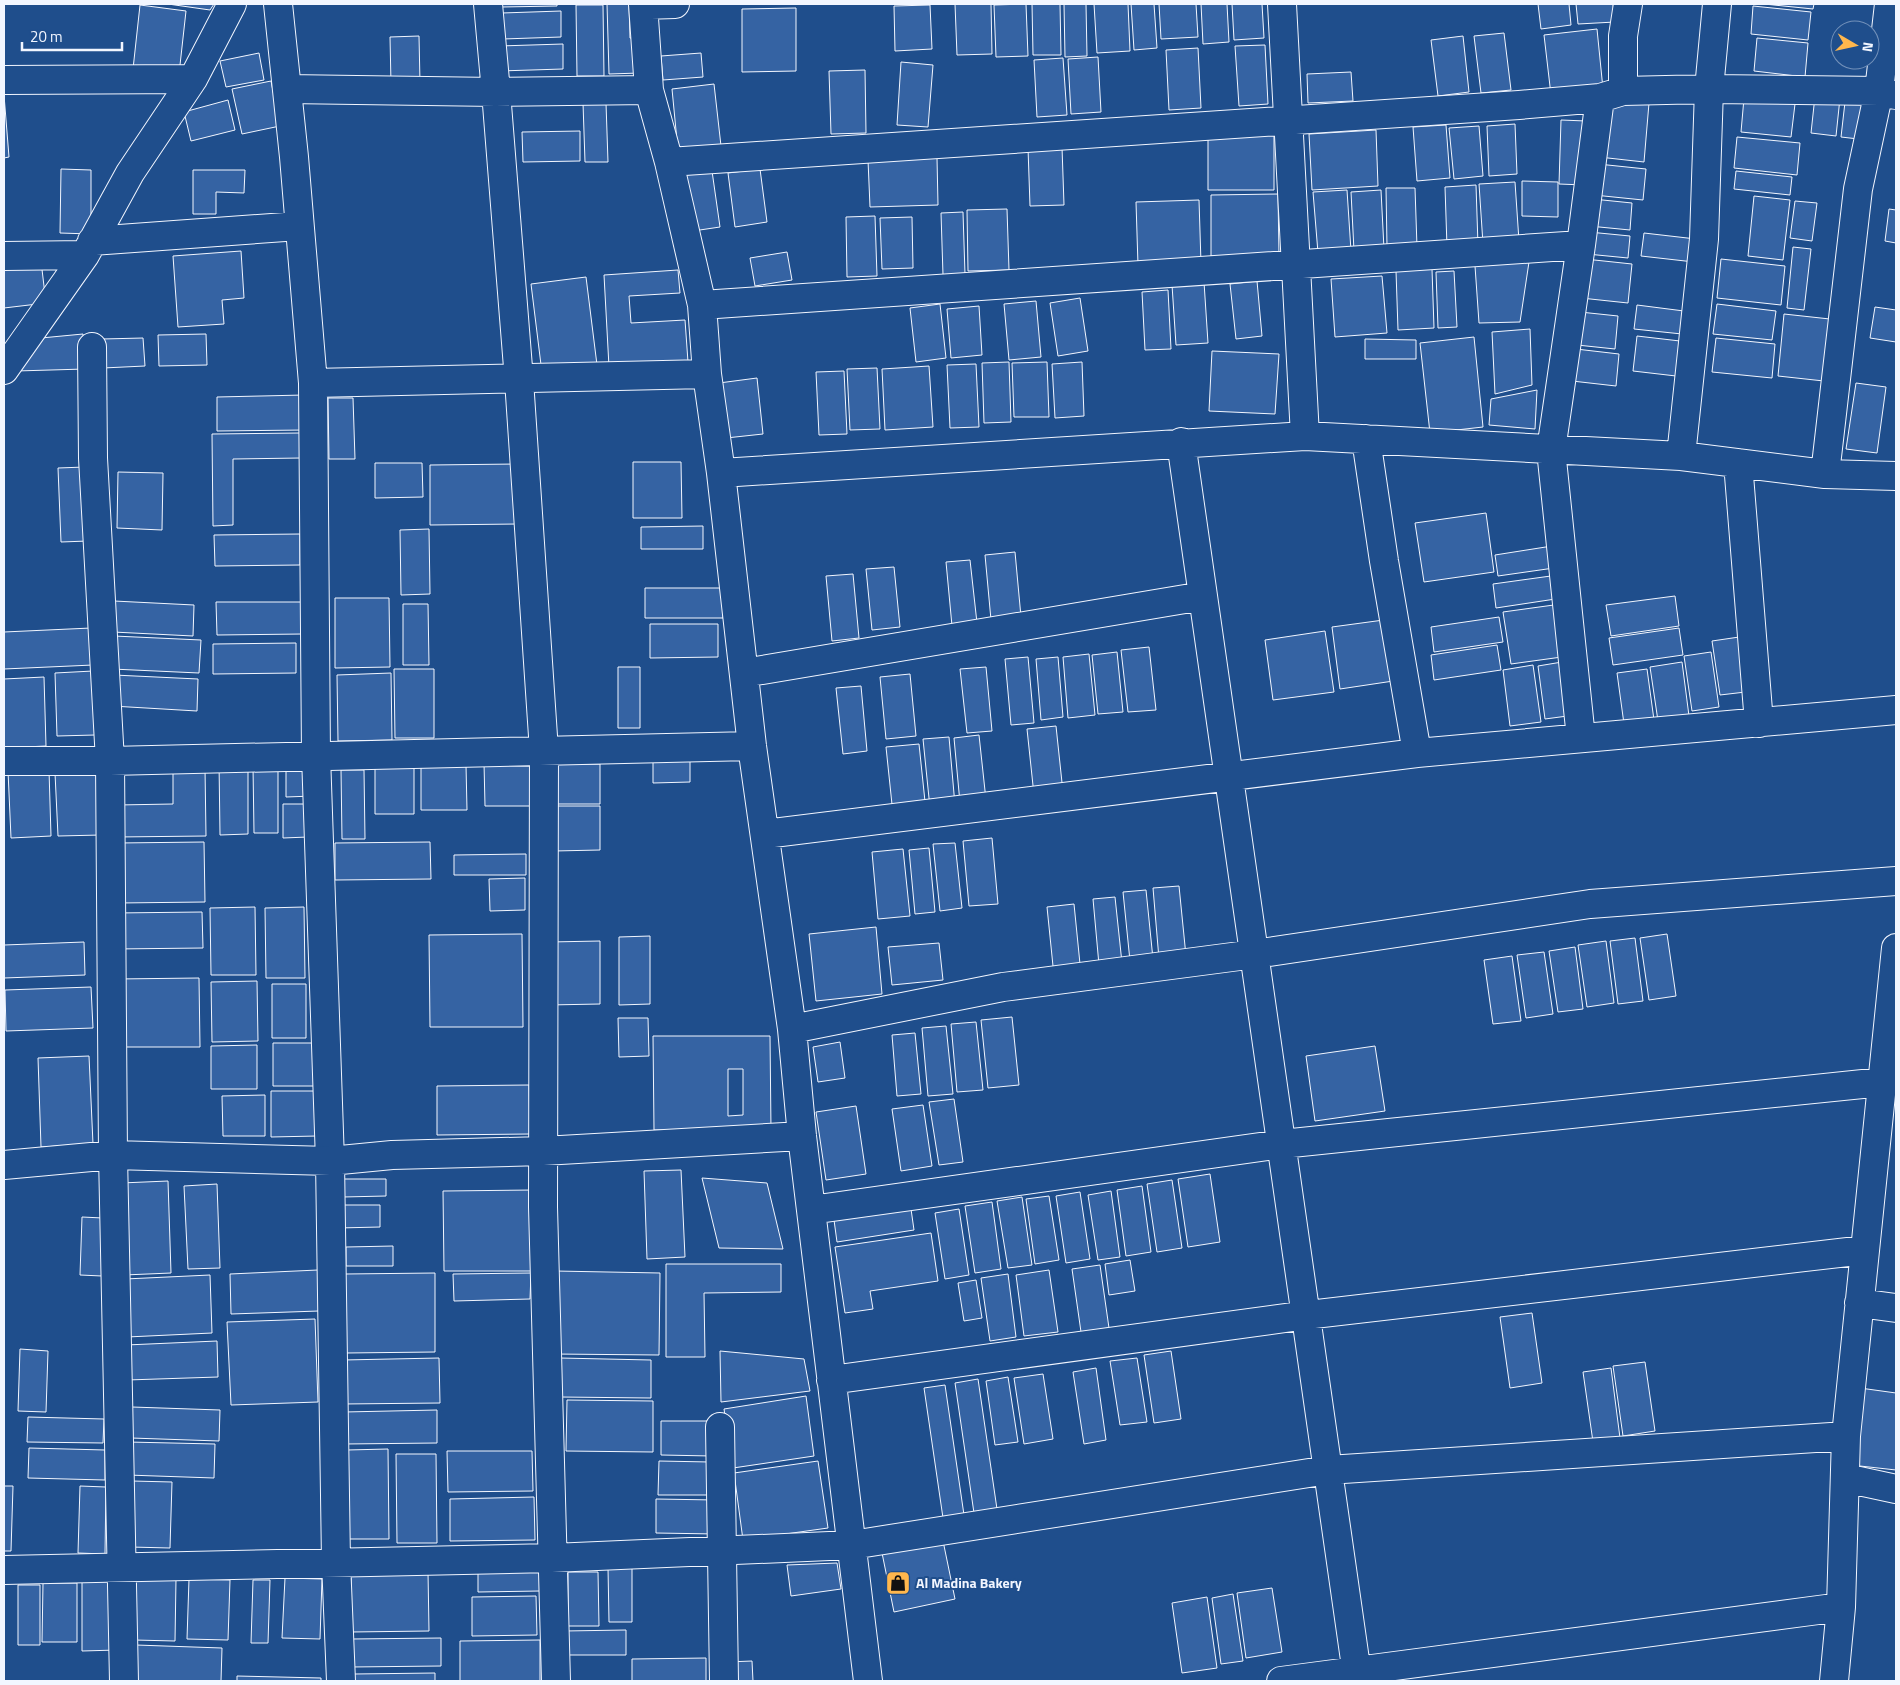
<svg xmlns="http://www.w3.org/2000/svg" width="1900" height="1685" font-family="'Titillium Web',sans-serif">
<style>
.building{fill:#3563a3;stroke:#f2f6ff;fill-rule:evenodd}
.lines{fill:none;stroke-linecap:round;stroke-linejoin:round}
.street-casing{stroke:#f2f6ff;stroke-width:30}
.street{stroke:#1f4e8c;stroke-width:28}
.labels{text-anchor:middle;stroke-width:4;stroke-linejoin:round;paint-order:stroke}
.poi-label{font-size:14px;font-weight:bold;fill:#f2f6ff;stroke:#1f4e8c;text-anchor:start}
</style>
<rect width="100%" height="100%" fill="#1f4e8c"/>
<path class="building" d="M168,4h46l-4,6z
M502,4h55v2l-55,1z
M607,4h22l1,34h10v35l-31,1z
M955,4h36l1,50 -35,1z
M1026,4l2,52 -32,1 -2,-52z
M1032,4h28l1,51h-28z
M1064,4h22l1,52 -22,1z
M1094,4h34l2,47 -33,2z
M1131,4h23l3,44 -23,2z
M1159,4h37l2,33 -37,2z
M1201,4h26l2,38 -26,2z
M1232,4h30l2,34 -30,2z
M1538,4h31l2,21 -30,4z
M1576,4h37l2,18 -37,2z
M1764,4h50l-1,5z
M140,5l46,6 -7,63 -46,-5z
M576,5h27l1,71h-27z
M930,5l2,44 -37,2 -1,-45z
M1753,6l58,6 -3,28 -57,-6z
M796,8v63l-54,1v-63z
M561,11v26l-58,2 -1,-26z
M1597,29l6,60 -52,6 -7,-60z
M1504,33l7,57 -30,3 -7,-57z
M419,36l1,47 -29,1 -1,-47z
M1463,36l6,56 -31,4 -7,-56z
M1757,38l51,5 -3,34 -51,-6z
M563,44v25l-64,2v-25z
M1265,45l3,59 -29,2 -4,-60z
M1198,48l3,60 -32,2 -3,-60z
M259,53l5,27 -38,7 -6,-26z
M701,53l2,24 -40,3 -2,-24z
M1098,57l3,55 -30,2 -3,-55z
M1063,58l4,57 -30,2 -3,-57z
M901,62l32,3 -5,62 -31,-2z
M865,70l1,63 -35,1 -2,-63z
M1351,72l2,29 -45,2 -1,-29z
M271,81l9,45 -38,8 -10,-45z
M714,84l7,62 -43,5 -6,-62z
M4,95l5,62 -5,1z
M1815,96l25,2 -4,38 -25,-3z
M1744,98l51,6 -4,33 -50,-5z
M228,100l7,30 -44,11 -7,-29z
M1845,102l26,2 -4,36 -26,-3z
M583,103h23l2,59h-23z
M1649,103l-5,59 -45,-5 5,-52z
M1561,120l25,1 -2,64 -25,-1z
M1515,124l2,50 -28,2 -2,-50z
M1446,125l4,53 -33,3 -4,-54z
M1479,126l4,50 -29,3 -5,-51z
M1376,130l2,56 -66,4 -3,-56z
M580,131v30l-57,1 -1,-30z
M1208,133h66v57h-66z
M1737,137l63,6 -3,32 -63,-7z
M1062,147l2,58 -34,1 -2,-58z
M937,158l1,47 -68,2 -2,-47z
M1598,164l48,5 -3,31 -49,-5z
M61,169l30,1v64l-31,-1z
M760,169l7,53 -32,5 -7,-54z
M193,170h52l-1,23 -28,-1v22h-23z
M712,171l8,56 -27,4 -7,-56z
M1736,171l56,6 -2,18 -56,-6z
M1522,181l36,1v35l-36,-1z
M1515,182l4,59 -36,3 -4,-60z
M1476,185l2,60 -31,2 -2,-60z
M1386,188h29l2,59h-30z
M1347,190l4,61 -33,2 -5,-61z
M1381,190l3,59 -30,2 -3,-59z
M1278,194l1,62h-68v-61z
M1754,196l36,4 -7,60 -35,-4z
M1593,199l39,4 -2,27 -41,-4z
M1199,200l2,63 -63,2 -2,-63z
M1795,201l22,2 -5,38 -22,-3z
M1007,209l2,61 -41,1 -1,-61z
M1889,209l7,1v33l-11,-2z
M963,212l2,62 -22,1 -2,-62z
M875,216l2,60 -30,1 -1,-60z
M912,217l1,51 -31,1 -2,-51z
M1589,232l41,4 -2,22 -41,-4z
M1644,233l52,6 -2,23 -53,-6z
M1793,247l18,2 -7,61 -17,-2z
M241,251l3,47 -22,2 2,24 -46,3 -5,-71z
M787,252l5,28 -37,6 -5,-28z
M1585,259l47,5 -4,39 -47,-5z
M1721,259l64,7 -4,39 -64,-7z
M41,261l5,42 -42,5v-43z
M1529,262l-9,60 -41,1 -4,-57z
M1432,269l2,59 -36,2 -2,-59z
M678,270l2,23 -51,3 2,27 54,-3 3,42 -79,5 -5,-92z
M1454,271l3,56 -19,1 -2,-56z
M1382,276l5,57 -52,4 -4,-58z
M586,277l11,88 -55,8 -11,-89z
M1257,281l5,55 -26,3 -6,-55z
M1204,282l4,61 -32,2 -4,-60z
M1168,290l3,59 -26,1 -3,-58z
M1080,298l8,53 -30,5 -8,-53z
M1036,301l5,56 -32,3 -5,-56z
M940,304l6,54 -30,4 -6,-54z
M1717,304l59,7 -4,29 -59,-6z
M1637,305l47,6 -2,23 -48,-5z
M979,306l3,49 -31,3 -4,-49z
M1875,307l21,3v32l-26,-4z
M1580,312l38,4 -3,33 -38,-4z
M1784,314l55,6 -6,62 -55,-6z
M1530,329l2,56 -37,9 -3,-62z
M83,334l2,35 -69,2 25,-33z
M206,334l1,31 -48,1 -1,-31z
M1637,336l43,5 -4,35 -43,-5z
M1474,337l9,90 -53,6 -10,-90z
M143,338l2,28 -42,2 -1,-29z
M1716,338l59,6 -3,34 -60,-6z
M1365,339l51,1v19h-51z
M1576,349l43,5 -3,32 -44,-5z
M1212,351l67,3 -4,60 -66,-3z
M1009,362l2,60 -27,1 -2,-60z
M1047,362l2,55h-35l-2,-54z
M1082,362l2,54 -29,2 -3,-54z
M976,364l3,63 -29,1 -3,-63z
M929,366l4,61 -48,3 -3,-61z
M877,368l3,61 -30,1 -3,-61z
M844,371l3,63 -28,1 -3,-63z
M757,378l6,56 -37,4 -7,-55z
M1856,383l30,4 -9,66 -31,-4z
M1537,390l-2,39 -46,-4 2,-26z
M304,395l1,35 -88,1v-34z
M328,398h25l2,61h-26z
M300,433l1,25 -68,1v66l-20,1 -1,-92z
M633,462h48l1,56h-49z
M375,463h47l1,34 -48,1z
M517,464l1,60 -88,1v-60z
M85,467l3,74 -27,1 -3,-74z
M118,472l45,1 -1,57 -45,-2z
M1486,513l8,59 -70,10 -9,-59z
M703,526v23h-62v-22z
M429,529l1,65 -29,1 -1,-65z
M300,534v31l-85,1 -1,-31z
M1552,546l2,22 -56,8 -3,-21z
M1015,552l6,65 -30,3 -6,-65z
M970,560l7,63 -25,3 -6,-64z
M894,567l6,60 -28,3 -6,-61z
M853,574l6,64 -27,3 -6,-65z
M1558,575l4,23 -66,10 -3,-24z
M645,588h78v30h-78z
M1675,596l4,30 -68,10 -5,-31z
M335,598h54l1,69 -55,1z
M114,601l80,4 -1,31 -80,-4z
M216,602h87v32l-86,1z
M403,604h25l1,61h-26z
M1561,604l8,52 -58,8 -8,-52z
M1499,617l4,25 -69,10 -3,-25z
M1391,619l9,61 -60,9 -8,-62z
M650,624h68v33l-68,1z
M91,628l2,37 -89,4v-37z
M1679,628l4,27 -70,10 -4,-27z
M1325,631l9,61 -61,8 -8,-60z
M114,636l87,4 -2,33 -87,-4z
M1746,636l8,55 -34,4 -8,-54z
M296,643v30l-83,1v-30z
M1497,645l4,25 -67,10 -3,-25z
M1149,647l7,63 -28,2 -7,-62z
M1117,652l6,60 -25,2 -6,-59z
M1711,652l8,55 -27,4 -8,-55z
M1089,654l6,61 -27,3 -5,-61z
M1028,657l6,66 -23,2 -6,-66z
M1058,657l5,60 -22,3 -5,-61z
M1568,661l7,54 -30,4 -7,-53z
M1682,662l7,54 -31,5 -8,-54z
M1533,665l8,57 -31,4 -7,-56z
M618,667h22v61h-22z
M986,667l6,64 -25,2 -7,-64z
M394,669h40v69h-39z
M1647,669l7,51 -30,4 -7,-51z
M93,671l2,64 -38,1 -2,-63z
M391,673l1,67 -54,1 -1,-66z
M910,674l6,62 -30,3 -6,-62z
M114,675l84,4 -1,32 -85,-5z
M44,677l2,69 -42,2v-69z
M861,686l6,65 -24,3 -7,-66z
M1056,726l7,66 -29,3 -7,-66z
M979,735l7,65 -26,3 -6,-65z
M949,737l6,68 -25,3 -7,-69z
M919,744l7,67 -33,3 -7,-67z
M653,756h37v26l-37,1z
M219,762h29v72l-28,1z
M530,762v44h-45l-1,-43z
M553,764h47v40h-47z
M375,765h39v49h-39z
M421,765h45l1,45h-46z
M253,767l25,1v65h-24z
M173,768h32l1,68 -89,1v-32l56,-1z
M286,768h27v28l-27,1z
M49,770l2,66 -40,2 -3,-67z
M341,770h23l1,69h-23z
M98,771l3,64 -43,1 -3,-63z
M283,804h24l1,33 -25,1z
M553,806h47v44l-46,1z
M992,838l6,66 -29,2 -6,-65z
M204,842l1,60 -86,1 -1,-60z
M430,842l1,37 -96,1v-37z
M955,843l7,65 -22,3 -7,-67z
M929,848l6,64 -20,2 -6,-64z
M903,849l7,67 -32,3 -6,-67z
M526,854v21h-72v-20z
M525,878v32l-35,1 -1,-32z
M1179,886l7,70 -27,3 -6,-71z
M1146,890l7,69 -23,2 -7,-69z
M1115,897l7,66 -23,2 -6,-66z
M1074,904l7,70 -27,2 -7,-69z
M255,907l1,68h-45l-1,-67z
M304,907l1,71h-39l-1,-70z
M202,912l1,36 -88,1v-36z
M876,927l6,67 -66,7 -7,-67z
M522,934l1,93h-93l-1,-92z
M1667,934l9,62 -27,4 -9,-62z
M650,936v68l-31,1v-68z
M1635,938l8,63 -25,3 -8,-63z
M600,941v63l-52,1 1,-63z
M1606,941l8,62 -27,4 -9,-62z
M84,942l1,33 -81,3v-33z
M939,943l4,37 -51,5 -4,-38z
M1575,947l8,62 -25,3 -9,-61z
M1544,952l9,62 -27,4 -9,-63z
M1512,956l9,65 -28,3 -9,-64z
M199,978l1,69h-84v-68z
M257,981l1,60 -46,1 -1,-60z
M272,984h34v54h-34z
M91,987l2,41 -87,3 -1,-41z
M1012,1017l7,68 -31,3 -7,-68z
M618,1018h30l1,38 -30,1z
M976,1022l7,68 -26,2 -6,-68z
M946,1026l7,68 -25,2 -6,-68z
M915,1033l6,61 -24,2 -5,-61z
M653,1036h117l1,94h-117zM728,1069h15v46l-15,1z
M840,1042l5,36 -27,4 -5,-35z
M273,1043h46v43h-46z
M257,1045v44h-46v-43z
M1375,1046l10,65 -70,10 -9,-65z
M89,1056l4,88 -52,3 -3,-89z
M529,1085l1,49 -93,1v-49z
M271,1091h46v45l-46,1z
M265,1095v41h-42l-1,-40z
M954,1099l9,63 -24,3 -10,-63z
M923,1105l9,61 -31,5 -9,-62z
M856,1106l10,68 -40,6 -10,-68z
M681,1170l4,87 -38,2 -3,-88z
M1210,1174l10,68 -32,5 -10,-68z
M702,1178l65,5 16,66 -64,-1z
M343,1179h43v17l-43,1z
M1172,1180l10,68 -25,4 -10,-68z
M168,1181l3,92 -47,2 -3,-92z
M217,1184l3,84 -32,1 -4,-83z
M1142,1186l9,66 -25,4 -9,-66z
M534,1190v81h-90l-1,-80z
M1111,1191l9,66 -22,3 -10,-65z
M1080,1192l10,67 -24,4 -10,-67z
M1049,1196l10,64 -24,4 -9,-65z
M1022,1197l10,68 -24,3 -11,-67z
M992,1202l9,67 -26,4 -10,-67z
M338,1205h42v22l-42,1z
M911,1209l3,21 -77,12 -3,-22z
M959,1209l10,66 -24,4 -10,-66z
M82,1217l21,1 -1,58 -22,-1z
M931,1233l7,48 -68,10 3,18 -28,4 -10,-66z
M393,1246v20h-47v-19z
M1130,1260l5,31 -26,4 -4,-31z
M666,1264h115v28l-77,1 1,64h-39z
M1100,1265l9,63 -28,4 -9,-63z
M318,1270l1,41 -88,3 -1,-40z
M1049,1270l9,62 -34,4 -8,-61z
M555,1271l105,2 -1,82 -105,-1z
M435,1273v79l-89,1 -1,-79z
M531,1273l-1,26 -76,2 -1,-27z
M1008,1274l8,63 -26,4 -9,-63z
M210,1275l2,58 -85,4 -2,-58z
M976,1280l6,38 -18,3 -6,-38z
M1532,1313l10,70 -32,5 -10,-71z
M315,1319l3,83 -87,3 -4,-83z
M217,1341l1,36 -91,3 -1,-35z
M20,1349l28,2 -2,61 -28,-1z
M720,1351l84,8 6,32 -89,11z
M1171,1351l10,68 -27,4 -10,-68z
M439,1358l1,45 -97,1v-44z
M560,1358l91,2v38l-91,-1z
M1137,1358l10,64 -27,3 -10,-64z
M1645,1362l10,69 -32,5 -10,-70z
M1096,1368l10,72 -22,4 -11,-72z
M1611,1368l9,70 -27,4 -10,-70z
M1043,1374l10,65 -29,5 -10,-66z
M1008,1377l10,65 -23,3 -9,-64z
M978,1379l20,137 -23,4 -20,-137z
M945,1385l19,130 -21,3 -19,-130z
M1860,1388l36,5v77l-45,-5z
M806,1396l8,60 -81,12 -9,-59z
M567,1400l86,1v51l-87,-1z
M132,1407l88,3 -1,31 -88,-3z
M437,1410v33l-92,1 -1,-32z
M28,1417l76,2 -1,24 -76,-1z
M661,1421h51v35l-51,-1z
M128,1442l87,2 -1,34 -87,-3z
M29,1448l76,2v30l-77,-2z
M388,1449l1,90h-41l-1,-89z
M447,1451h85l1,40 -85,1z
M396,1454h40l1,89h-40z
M659,1461l51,1 -1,33h-51z
M818,1461l10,67 -85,12 -9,-67z
M132,1481l40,1 -2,66 -40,-1z
M4,1486h9l-2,65h-7z
M80,1486l26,1 -1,67 -27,-1z
M534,1497l1,43 -85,1v-42z
M656,1499l60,1v34l-60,-1z
M942,1536l13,63 -61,13 -13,-64z
M837,1563l4,26 -50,7 -4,-31z
M608,1568h24v54h-23z
M478,1570h62v21l-62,1z
M351,1572h77l1,59 -78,1z
M568,1572h30l1,54h-31z
M136,1578l40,1 -1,62 -41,-1z
M285,1578l37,1 -2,60 -38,-1z
M189,1579l41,1 -2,60 -41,-1z
M82,1580h35v70l-35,1z
M253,1580h17l-2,63h-17z
M43,1583h34v59h-35z
M18,1585h22v60h-22z
M1272,1588l10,64 -36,6 -9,-65z
M1233,1594l10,67 -22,3 -9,-66z
M536,1596l1,39 -65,1v-39z
M1207,1597l10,71 -35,5 -10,-70z
M626,1630v25h-62v-24z
M441,1638v28l-90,1v-28z
M540,1640v41h-80v-40z
M136,1645l86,3 -1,33h-86z
M706,1658v23h-74v-22z
M752,1661l1,20h-25l-1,-19z
M435,1673v8h-81v-7z
M237,1676l84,2v3h-84z"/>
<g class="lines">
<defs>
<path id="street" d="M278,4l16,153 19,226 3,372 14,406 6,401 5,119
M488,4l8,88 23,288 25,371 -1,456 13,474
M643,4l6,86 20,72 33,143 5,69 14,99 31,273 40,283 10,107 66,545
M1282,4l23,432
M643,5l32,-1
M4,80l189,-1
M287,89l209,3 153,-2
M1623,91v-55l5,-32
M669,162l850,-57 81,-7 23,-7 86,-2 170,2 17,4
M92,241l207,-15
M4,256l81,-1
M702,305l879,-60
M92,347l1,111 17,303 3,394 11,526
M4,370l81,-115 45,-82 63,-94 39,-75
M313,383l394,-9
M1366,439l18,122 33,192
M1181,442l177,1239
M1681,456l23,-217 5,-150 8,-85
M1738,463l21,260
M721,473l584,-37 376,20 144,18 71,2
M1825,474l33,-285 21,-98 10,-87
M744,673l459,-77
M1581,738l-30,-288 30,-205 19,-147
M4,761h106l642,-15
M765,834l652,-81 479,-43
M792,1029l211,-42 252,-33 335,-50 306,-23
M4,1165l109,-10 217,6 62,-6 151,-4 259,-15
M811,1210l471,-66 600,-62
M1859,1303l37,5
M831,1380l476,-65 558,-65
M720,1427l4,254
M1845,1478l51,11
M4,1570l548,-12 300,-13 476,-75 518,-34
M1281,1681l560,-74
M1834,1681l7,-74 5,-171 50,-488"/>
</defs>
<use href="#street" class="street-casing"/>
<use href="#street" class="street"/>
</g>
<defs>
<symbol id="shop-square" viewBox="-11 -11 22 22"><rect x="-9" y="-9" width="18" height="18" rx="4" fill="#ffb74d" stroke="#1f4e8c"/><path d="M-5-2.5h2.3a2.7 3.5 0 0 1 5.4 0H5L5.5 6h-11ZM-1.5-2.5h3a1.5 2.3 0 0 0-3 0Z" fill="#111"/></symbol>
</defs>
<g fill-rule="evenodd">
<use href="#shop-square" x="884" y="1569" width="28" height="28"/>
</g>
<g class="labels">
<g class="poi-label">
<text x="916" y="1588">Al Madina Bakery</text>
</g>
</g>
<rect width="1900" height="1685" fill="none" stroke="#f2f6ff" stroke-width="10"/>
<g transform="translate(1855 45) rotate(99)"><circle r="24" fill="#1f4e8c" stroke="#7391ba"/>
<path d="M0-4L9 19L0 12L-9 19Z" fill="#ffb74d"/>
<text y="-8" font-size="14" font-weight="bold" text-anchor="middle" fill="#f2f6ff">N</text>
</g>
<path d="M22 42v8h100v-8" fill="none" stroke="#f2f6ff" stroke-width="2.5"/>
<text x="30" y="42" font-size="15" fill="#f2f6ff" stroke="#1f4e8c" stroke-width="4" paint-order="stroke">20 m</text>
</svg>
